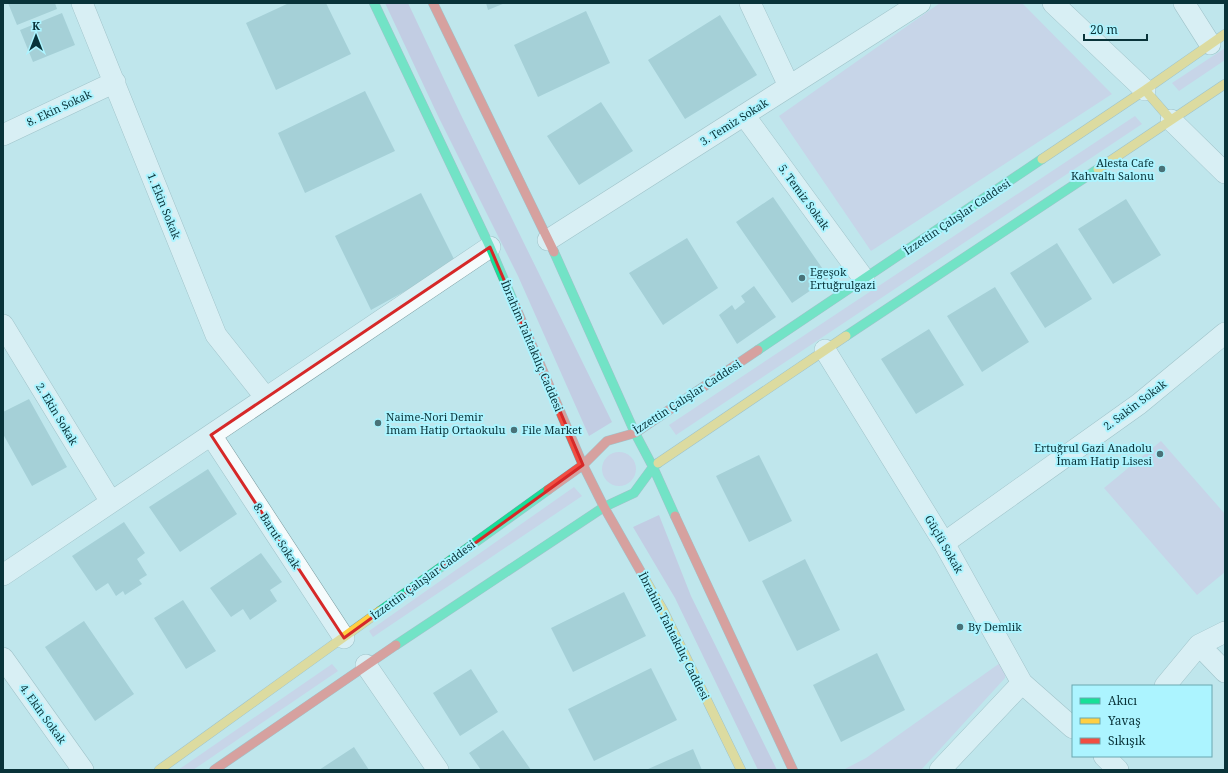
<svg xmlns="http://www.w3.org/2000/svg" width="1228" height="773" font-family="'Noto Serif',serif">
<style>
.green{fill:#d0c1e3}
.forest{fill:#c5b0d8}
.building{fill:#85b7bd}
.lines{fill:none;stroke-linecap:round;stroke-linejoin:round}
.street-casing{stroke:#7a9a9f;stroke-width:22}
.fast-casing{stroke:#7a9a9f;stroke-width:10}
.slow-casing{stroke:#7a9a9f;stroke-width:10}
.jam-casing{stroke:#7a9a9f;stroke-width:10}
.street{stroke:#f5fbfc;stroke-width:21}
.fast{stroke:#16e098;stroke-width:9}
.slow{stroke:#ffcf43;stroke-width:9}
.jam{stroke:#f24e42;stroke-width:9}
.marked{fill:none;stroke:#d62828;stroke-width:3;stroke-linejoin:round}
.poi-dot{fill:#497278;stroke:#acf4ff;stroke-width:1.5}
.labels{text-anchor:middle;stroke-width:4;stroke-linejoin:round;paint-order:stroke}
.street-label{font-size:11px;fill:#093339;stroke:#acf4ff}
.poi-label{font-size:11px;fill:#093339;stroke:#acf4ff;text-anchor:start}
</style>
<rect width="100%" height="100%" fill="#bfe6ec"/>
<path class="green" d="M940,3h82l90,91 -241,157 -92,-135z
M1225,48v12l-46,31 -7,-8z
M1135,116l7,8 -466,311 -7,-10z
M1161,441l64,73v58l-28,23 -93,-107z
M602 469a17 17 0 1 1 34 0a17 17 0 1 1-34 0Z
M574,487l8,9 -209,141 -4,-6z
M1000,663l6,7 -1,8 -84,92h-78l23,-12z
M332,664l6,7 -145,99h-15z"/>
<path class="forest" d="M385,3h23l52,110 152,309 -23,14 -71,-160 -79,-158z
M659,515l32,81 86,174h-19l-83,-172 -42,-71z"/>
<path class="building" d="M8,3h47l2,6 -40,16z
M289,3h37l25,51 -75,36 -30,-67z
M486,3h19l-17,7z
M586,11l24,52 -72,34 -24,-52z
M62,13l13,32 -42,17 -13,-32z
M720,15l37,60 -72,44 -37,-59z
M365,91l30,60 -90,42 -27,-60z
M601,102l32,49 -54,34 -32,-49z
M421,193l35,70 -85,47 -36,-74z
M773,197l56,81 -37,25 -56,-81z
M1126,199l35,56 -48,29 -35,-55z
M687,238l31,50 -55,37 -34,-52z
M1057,243l35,56 -47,29 -35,-55z
M754,286l22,31 -39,27 -18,-29 13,-10 3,5 10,-8 -4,-6z
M995,287l34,55 -47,30 -35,-56z
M929,329l35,56 -48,29 -35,-55z
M29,399l38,68 -35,19 -29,-52v-22z
M759,455l33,66 -43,21 -33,-66z
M208,469l29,45 -57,38 -31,-45z
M124,522l21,31 -8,6 10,16 -8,5 3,4 -17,11 -2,-4 -7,5 -8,-13 -12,8 -24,-35z
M261,553l21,29 -12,8 7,11 -27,19 -7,-11 -12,8 -21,-29z
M805,559l35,71 -43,21 -35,-70z
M624,592l22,44 -73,36 -22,-44z
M183,600l33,51 -30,18 -32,-51z
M84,621l50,73 -39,27 -50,-74z
M877,653l28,57 -64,32 -28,-57z
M651,668l26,52 -83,41 -26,-52z
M471,669l27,43 -38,24 -27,-43z
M503,730l28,40h-50l-12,-17z
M354,747l15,23h-50z
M693,749l9,21h-56z"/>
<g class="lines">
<defs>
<path id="street" d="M82,3l134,332 50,63
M750,3l39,83
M1053,3l92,87
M1184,3l26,41
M744,115l120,164
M1171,120l54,53
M3,135l112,-53
M548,240l372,-237
M3,325l108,177
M825,350l119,193 78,140 51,45
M211,435l133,203
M944,543l195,-139 86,-71
M3,575l487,-328
M1199,645l26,27
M3,658l80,112
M366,665l72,105
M1165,686l34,-41 26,-13
M1104,756l14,14
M940,770l82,-87"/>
<path id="fast" d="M374,3l116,244 24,56
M554,252l81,181 18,34 22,49
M846,336l252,-167
M758,350l284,-191
M380,611l168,-121
M396,645l208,-138 30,-14 19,-26 5,-4"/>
<path id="slow" d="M1145,90l26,30
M1042,159l103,-69 80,-56
M1098,169l127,-85
M658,463l188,-127
M645,579l18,31 78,160
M159,770l221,-159"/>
<path id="jam" d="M433,3l121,249
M514,303l69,162 21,42 41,72
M548,490l35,-25 24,-24 28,-8 123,-83
M675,516l118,254
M214,770l182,-125"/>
</defs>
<use href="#street" class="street-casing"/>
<use href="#fast" class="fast-casing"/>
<use href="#slow" class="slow-casing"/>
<use href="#jam" class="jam-casing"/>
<use href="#street" class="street"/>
<use href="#fast" class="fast"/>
<use href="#slow" class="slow"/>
<use href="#jam" class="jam"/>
</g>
<path d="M0 0H1228V773H0ZM490,247l93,218 -239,173 -133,-203z" fill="#bfe6ec" fill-opacity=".55" fill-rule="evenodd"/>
<path class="marked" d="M490,247l93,218 -239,173 -133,-203z"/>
<g class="poi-dot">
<circle cx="1162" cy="169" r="4"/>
<circle cx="802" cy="278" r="4"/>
<circle cx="378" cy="423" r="4"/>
<circle cx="514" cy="430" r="4"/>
<circle cx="1160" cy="454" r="4"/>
<circle cx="960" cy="627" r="4"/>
</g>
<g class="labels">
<g class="street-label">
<text transform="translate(59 108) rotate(-25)" y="4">8. Ekin Sokak</text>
<text transform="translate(734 122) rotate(-32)" y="4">3. Temiz Sokak</text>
<text transform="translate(804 197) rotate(54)" y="4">5. Temiz Sokak</text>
<text transform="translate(164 206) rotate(68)" y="4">1. Ekin Sokak</text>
<text transform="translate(957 217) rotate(-34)" y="4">İzzettin Çalışlar Caddesi</text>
<text transform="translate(532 346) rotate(67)" y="4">İbrahim Tahtakılıç Caddesi</text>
<text transform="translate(687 397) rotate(-33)" y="4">İzzettin Çalışlar Caddesi</text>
<text transform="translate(1135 405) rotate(-37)" y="4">2. Sakin Sokak</text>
<text transform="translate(57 414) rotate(59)" y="4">2. Ekin Sokak</text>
<text transform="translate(277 536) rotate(57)" y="4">8. Barut Sokak</text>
<text transform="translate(944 544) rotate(60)" y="4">Güçlü Sokak</text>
<text transform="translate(423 580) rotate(-36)" y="4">İzzettin Çalışlar Caddesi</text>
<text transform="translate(674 636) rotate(63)" y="4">İbrahim Tahtakılıç Caddesi</text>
<text transform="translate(43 714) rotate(54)" y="4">4. Ekin Sokak</text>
</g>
<g class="poi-label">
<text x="1154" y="167" text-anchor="end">Alesta Cafe<tspan x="1154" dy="13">Kahvaltı Salonu</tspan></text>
<text x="810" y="276">Egeşok<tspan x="810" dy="13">Ertuğrulgazi</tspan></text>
<text x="386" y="421">Naime-Nori Demir<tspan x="386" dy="13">İmam Hatip Ortaokulu</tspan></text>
<text x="522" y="434">File Market</text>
<text x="1152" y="452" text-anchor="end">Ertuğrul Gazi Anadolu<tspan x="1152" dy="13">İmam Hatip Lisesi</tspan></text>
<text x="968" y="631">By Demlik</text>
</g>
</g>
<rect width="1228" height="773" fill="none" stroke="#093339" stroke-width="8"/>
<rect x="1072" y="685" width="140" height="72" fill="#acf4ff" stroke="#6ba7b0"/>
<rect x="1080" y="698" width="20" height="6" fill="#16e098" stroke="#6ba7b0"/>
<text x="1108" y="705" font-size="12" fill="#093339">Akıcı</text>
<rect x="1080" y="718" width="20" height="6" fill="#ffcf43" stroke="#6ba7b0"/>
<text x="1108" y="725" font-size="12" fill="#093339">Yavaş</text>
<rect x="1080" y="738" width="20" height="6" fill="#f24e42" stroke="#6ba7b0"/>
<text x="1108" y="745" font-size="12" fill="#093339">Sıkışık</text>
<g transform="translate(36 36)" stroke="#acf4ff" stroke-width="3" paint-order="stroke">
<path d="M0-3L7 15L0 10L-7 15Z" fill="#093339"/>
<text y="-6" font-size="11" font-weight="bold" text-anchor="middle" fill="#093339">K</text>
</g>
<path d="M1084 34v6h63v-6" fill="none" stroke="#093339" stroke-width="2"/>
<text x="1090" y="34" font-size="12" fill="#093339" stroke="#acf4ff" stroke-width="3" paint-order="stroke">20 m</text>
</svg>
